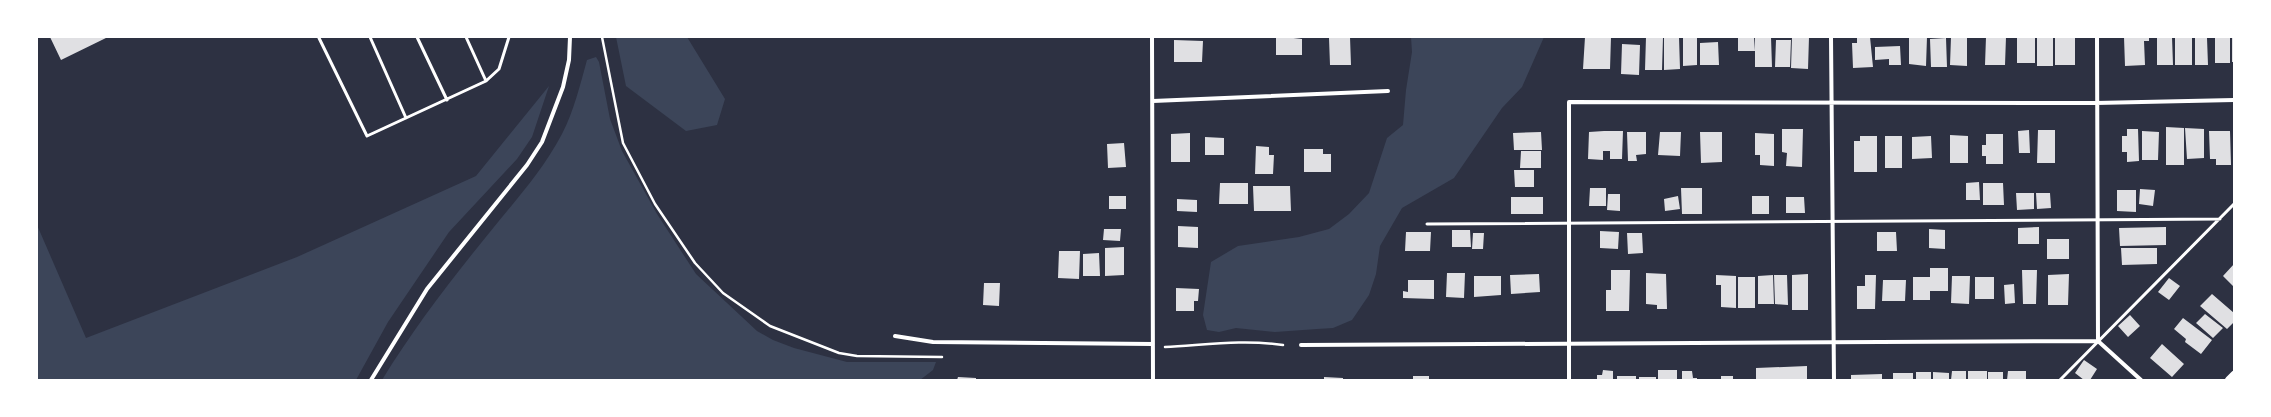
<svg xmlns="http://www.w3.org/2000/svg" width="2271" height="417" font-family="Lato,sans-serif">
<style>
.green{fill:#3c4559}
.building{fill:#e0e0e3}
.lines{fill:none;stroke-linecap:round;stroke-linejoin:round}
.path{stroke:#fff;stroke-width:2.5}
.service{stroke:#fff;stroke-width:3}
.minor{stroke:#fff;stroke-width:4}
.secondary{stroke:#fff;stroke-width:8}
</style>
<rect width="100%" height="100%" fill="#2d3142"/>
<path class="green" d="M616,37h71l38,62 -8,26 -31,6 -60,-45z
M1411,37h133l-22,50 -20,21 -48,70 -52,30 -22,38 -4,28 -7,21 -17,25 -19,8 -16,1 -42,3 -39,-4 -17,4 -12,-2 -4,-15 8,-53 27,-16 61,-9 30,-8 20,-15 20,-21 18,-55 16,-13 3,-35 6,-38z
M596,57l3,5 11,57 12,32 35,63 39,60 61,57 16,9 21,8 53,14h89l-3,8 -13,10h-538c33,-54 72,-104 112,-153 26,-32 48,-56 68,-93 12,-23 18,-49 25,-74z
M549,86l-17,51 -15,22 -68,73 -61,90 -32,58h-319v-155l49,113 211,-81 179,-81z"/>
<path class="building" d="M50,37h58l-47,23z
M1285,37l17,2v16h-26v-17z
M1350,37l1,28h-21l-1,-27z
M1585,37h26l-1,32h-27z
M1646,37h17l-1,33h-17z
M1664,37h15l1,32 -16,1z
M1683,37h14v28l-14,1z
M1738,37h16l1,14h-17z
M1755,37h16l1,30h-17z
M1792,37h17l-1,32 -17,-1z
M1857,37h13l3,30 -20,1 -1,-25h5z
M1909,37h18l-1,29 -17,-2z
M1951,37h16v29l-17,-1z
M1986,37h20l-1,28h-20z
M2035,37v26h-18v-25z
M2037,37h16v29h-16z
M2055,37h20v28h-20z
M2124,37h25v4h-5l1,24 -20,1z
M2157,37h15l1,28h-16z
M2175,37h17v28h-17z
M2215,37h15v26h-15z
M2232,37h2v25h-2z
M1946,38l1,29h-16l-1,-28z
M2195,38h12l1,27h-13z
M1174,40l29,1 -1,21h-28z
M1776,40h15l-1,27h-15z
M1718,42l1,23h-19v-22z
M1622,44l18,1 -1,30 -18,-1z
M1900,46l1,19h-12v-6l-14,1v-13z
M2166,127l18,1v37h-18z
M2185,128l19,1v29l-17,1z
M1782,129h21l-1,38 -16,-1 1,-13 -5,-1z
M2127,129h11l1,32 -12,1v-10h-5v-16h5z
M2029,130l1,23h-11l-1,-22z
M2038,130h17v33h-18z
M1604,131h19l-1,28h-12v-8h-7v9l-15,-1 1,-27z
M2142,131l17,1 -1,28h-16z
M2209,131h21l1,34h-15v-6h-6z
M1541,132l1,18h-28l-1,-17z
M1627,132h19v22l-10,1 1,6h-9z
M1660,132h21l-1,24 -22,-1z
M1700,132h22v30l-21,1z
M1190,133v29h-19v-28z
M1755,133l19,1v32l-14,-1v-10h-5z
M1986,134h17v30h-17v-8h-4v-11h4z
M1950,135l18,1v27h-18z
M1860,136h17v36h-23v-31h6z
M1885,136h17v32h-17z
M1931,136l1,22 -20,1v-22z
M1205,137l19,1v17h-19z
M1124,143l2,24 -18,1 -1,-24z
M1256,146l13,1v8h5l-1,19h-18z
M1304,149h19v5h8v18h-27z
M1521,151h20v17h-21z
M1514,170h20v17h-19z
M1979,182l1,18h-14v-17z
M1220,183h28v21h-29z
M1983,183h20l1,22h-21z
M1253,186h37l1,25h-37z
M1590,188h16v18h-17z
M1681,188h21v26h-20z
M2140,189l15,1 -2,16 -14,-2z
M2117,190h19v22l-19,-1z
M2016,193h18v16l-17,1z
M2036,193h14l1,15 -14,1z
M1608,194h12v17l-13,-1z
M1109,196h17v13h-17z
M1678,196l2,13 -15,2 -1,-12z
M1752,196h17v18h-17z
M1511,197h32v17h-32z
M1786,197h18l1,16h-19z
M1177,199l20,1v12l-20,-1z
M1178,226l20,1v21l-20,-1z
M2039,227v17h-21v-16z
M2166,227v18l-46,1 -1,-18z
M1104,229h17l-1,12 -17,-1z
M1929,229l16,1v19l-16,-1z
M1452,230h18l1,17h-19z
M1600,231l19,1 -1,17 -18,-1z
M1406,232h25l-1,19h-25z
M1877,232h19l1,19h-20z
M1473,233h11l-1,16h-11z
M1627,233h15l1,20 -15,1z
M2047,239h22v20h-22z
M1124,247v28l-19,1v-28z
M2121,248h36v16l-35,1z
M1059,251h21l-1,28 -21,-1z
M1099,253l1,23h-17v-22z
M2234,264v23l-11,-11z
M1930,268h18v23h-18v9h-17v-23h17z
M1611,270h19l-1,41h-23v-21h5z
M2022,270h15l-1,34h-13z
M1447,273h18l-1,25 -18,-1z
M1646,273l20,1 1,35h-10v-4l-11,-1z
M1539,274l1,18 -29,2 -1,-19z
M1808,274v36h-16v-35z
M2069,274l-1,31h-20v-30z
M1716,275l20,1v32l-15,-1v-22h-5z
M1773,275l1,29h-16v-28z
M1774,275h13l1,30 -13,-1z
M1865,275h11l-1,34h-18v-23h8z
M1474,276h27v19l-27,2z
M1952,276h18l-1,28 -18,-1z
M1738,277h17v31h-17z
M1975,277h19v22h-19z
M2169,278l11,8 -11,14 -11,-8z
M1408,280h26v19l-31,-1v-7l5,1z
M1883,280h23l-1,21h-23z
M984,283h16l-1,23 -16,-1z
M2014,284l1,19 -10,1 -1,-19z
M1176,288l23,1 -1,12h-4v10h-18z
M2212,294l22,19v9l-7,7 -27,-23z
M2205,314l18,14 -10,10 -17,-15z
M2130,315l10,11 -12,11 -10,-11z
M2183,318l29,22 -11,14 -16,-12 1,-3 -12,-10z
M2162,344l22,20 -12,13 -22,-19z
M2084,360l13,9 -7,11h-6l-9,-7z
M1807,366v14h-51v-12z
M1603,370l10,1v9h-16v-5h5z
M1658,370h19v10h-19z
M1682,371h10l1,7h4v2h-15z
M1952,371h14v9h-15z
M1968,371h19v9h-19z
M2008,371h18v9h-19z
M1916,372h15v8h-15z
M1933,372l16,1v7h-16z
M1988,372h15v8h-15z
M1893,373h20v7h-20z
M1882,374v6h-31v-5z
M1413,376h16v4h-16z
M1617,376h19v4h-19z
M1721,376h12v4h-12z
M958,377l18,1v2h-19z
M1324,377l19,1v2h-19z
M1639,377h17v3h-17z"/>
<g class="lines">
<path class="path" d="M602,37l21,106 32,61 40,59 28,30 47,33 69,27 18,3 85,1
M1165,347c40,-2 78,-8 118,-2"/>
<path class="service" d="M370,37l36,81
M417,37l30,63
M466,37l20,44
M319,38l48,98 119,-55 13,-12 10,-32
M1427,224l793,-5
M2060,380l174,-176"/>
<path class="minor" d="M1152,37l1,343
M1831,37l3,343
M2097,37l1,304
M1153,101l235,-10
M895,336l38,6 220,2
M1301,345c266,-3 532,-1 797,-4l43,39
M371,380l56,-91 100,-124 15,-23 21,-55 6,-27 1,-23
M1569,380v-278l527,1 138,-3"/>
<path class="secondary" d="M2229,380l5,-5"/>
</g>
<rect width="2271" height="417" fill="none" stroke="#ffffff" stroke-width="76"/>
</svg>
